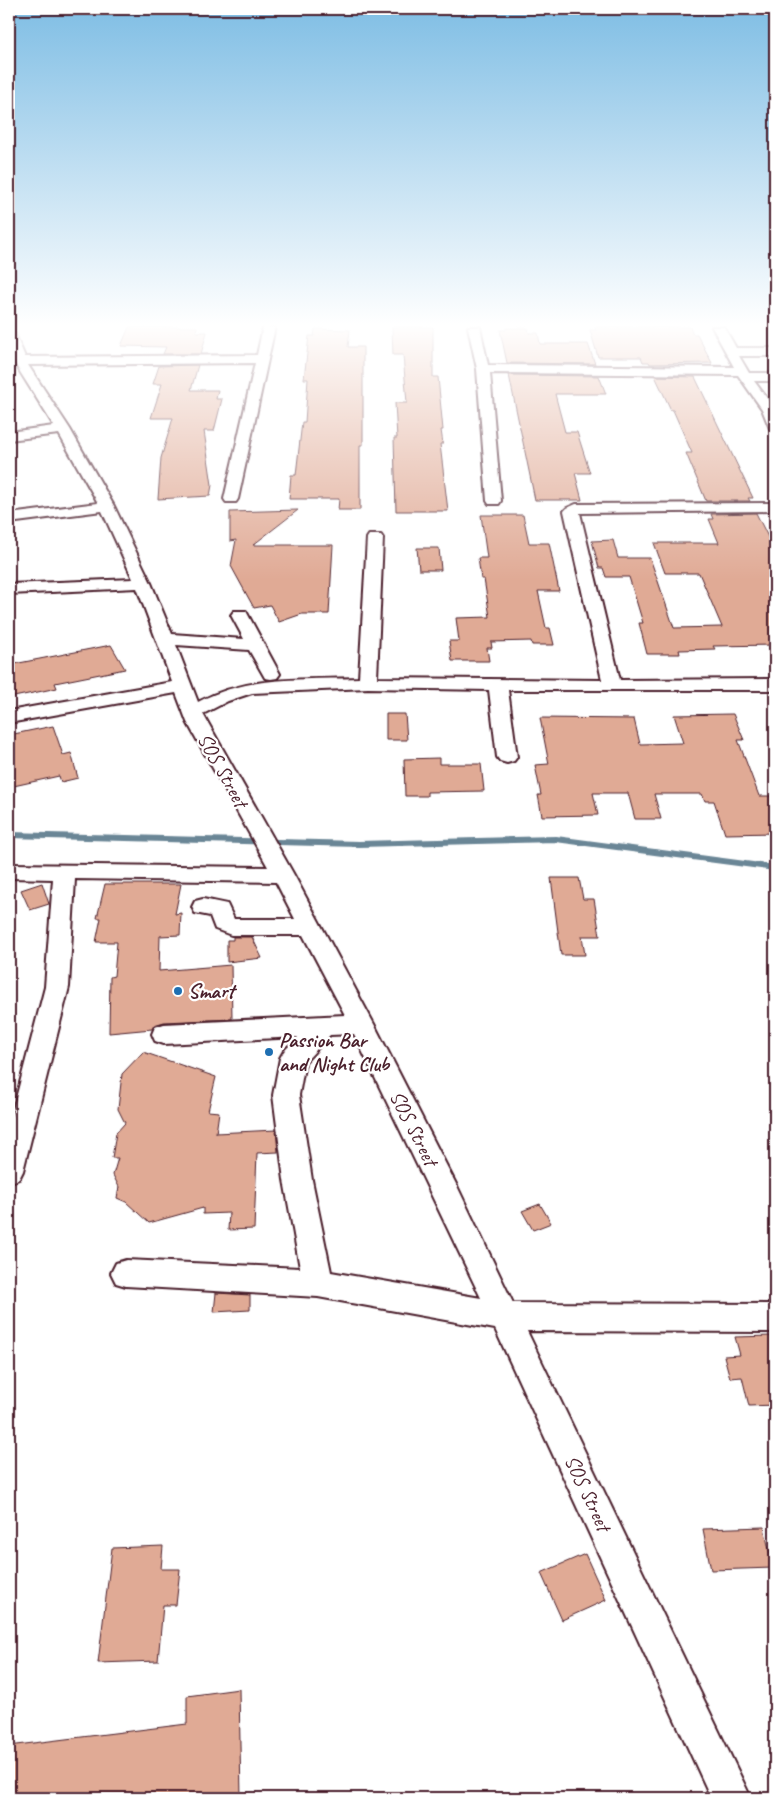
<svg xmlns="http://www.w3.org/2000/svg" width="784" height="1807" font-family="Caveat,sans-serif">
<style>
.lines{fill:none;stroke-linecap:round;stroke-linejoin:round}
.stream{stroke:#6a8696;stroke-width:6}
.building{fill:#e0aa95;stroke:#4a1f2b}
.minor-casing{stroke:#4a1f2b;stroke-width:4}
.minor{fill:#fff;fill-rule:evenodd}
.poi-dot{fill:#1f6fb2;stroke:#fff;stroke-width:2}
.labels{text-anchor:middle;stroke-width:4.5;stroke-linejoin:round;paint-order:stroke}
.street-label{font-size:21px;fill:#4a1f2b;stroke:#fff}
.poi-label{font-size:21px;font-weight:bold;fill:#4a1f2b;stroke:#fff;text-anchor:start}
</style>
<rect width="100%" height="100%" fill="#fff"/>
<filter id="ink" filterUnits="userSpaceOnUse"><feTurbulence type="fractalNoise" baseFrequency=".02" numOctaves="2"/><feDisplacementMap in="SourceGraphic" scale="10" xChannelSelector="R" yChannelSelector="G"/><feConvolveMatrix kernelMatrix="1 2 1 2 8 2 1 2 1" color-interpolation-filters="sRGB"/></filter>
<g filter="url(#ink)">
<g class="lines">
<path class="stream" d="M9,835l350,9 197,-5 219,29"/>
</g>
<path class="building" d="M129,327h68l-1,5h11l-6,22h-38l3,-7 -45,-1z
M392,327h41v50h5l5,53h-2l2,14h-3l8,67h-52l-2,-73h3l-2,-35h12l-4,-48h-10z
M595,327h95l3,7h4l15,29 -62,1 -1,-2h-6l-2,-5h-43l-8,-27h6z
M506,328h22l1,5h9l2,11h48l7,20 -88,-1 -7,-33h6z
M315,329l35,1 -2,17h15v98h-3v65h-22l1,-11h-50l2,-24h5l6,-53h3l3,-43h-4l5,-43h5z
M198,365l-7,25h27l-2,9h6l-8,32h-10l8,54 -2,11 -52,3 3,-41 12,-40h-22l11,-34h-9l6,-18z
M509,375l90,1 7,18h-51l10,38h12l13,41h-15l7,27h-47z
M655,376l40,1 58,121h-5l2,3h-44l-20,-48h6l-19,-43h-2z
M298,510l-45,35h80l-4,69h-27l-23,8 -9,-17 -16,3 -23,-42 5,-26 -6,1v-29z
M756,513l19,38v94l-62,1 2,3 -36,1 1,4h-33l-8,-31h4l-14,-46h-23l-3,-9h-4l-7,-27 21,-1 5,18h32l24,70 48,-1 -23,-54h-34l-11,-30h65l-10,-24h4l-2,-5z
M481,515h42l6,28h20l10,48h-21l8,37h4l4,17h-22l-1,-4 -40,1 1,6h-5l2,13h-37l-3,-20h10l-3,-23 34,-1 -6,-38h-3l-3,-21h9z
M417,548h22l2,22h-22z
M111,645l14,24 -70,14 2,5 -48,10v-33z
M386,714h19l2,26h-21z
M733,714l11,26h-6l21,56h16v37l-50,1 -11,-33h-9l-3,-7h-48l7,25h-26l-7,-26h-35l5,22 -56,1 -4,-21h3l-6,-30 14,-1 -9,-46 94,1 6,25 43,-1 -9,-28z
M53,726l10,29 8,-2 7,25 -17,4 -2,-6 -50,11v-52z
M439,758v6h42l3,27 -57,1v4h-22l-1,-37z
M551,878h28l4,21h11l6,37h-18l3,19h-24z
M42,883l7,21 -19,6 -9,-20z
M105,884h76l-6,30 6,-1 -1,22 -20,1 -1,35 72,-6 1,54 -68,3 -10,3 -2,4 -43,4 1,-56 4,-1 3,-34h-21l5,-24h-4z
M233,937h19l10,21 -35,4v-22h6z
M143,1052l73,25 -8,34 11,1 -3,21 60,-3 2,22 -21,1 -3,76 -26,1 1,-17 -26,1v-6l-54,15 -23,-21 -9,-4 2,-11 -6,-12 5,-17h-6l4,-25 9,-10 -7,-14 4,-35z
M540,1204l11,19 -18,7 -11,-19z
M216,1293l34,2v15l-36,2z
M771,1336l4,16v53l-26,1 -7,-29 -12,1 -6,-22 16,-1 -5,-18z
M764,1527l9,41 -62,2 -8,-41z
M163,1546l-2,23h19l-4,36h-13l-5,56 -60,2 14,-115z
M585,1554l21,46 -44,20 -21,-47z
M239,1689l2,109h-232v-52l178,-22v-28z"/>
<g class="lines">
<defs>
<path id="minor" d="M263,327h12l-37,172 -2,3h-10l-2,-3 31,-136 -227,2 42,64 44,77 37,77 21,51 72,5 -13,-24 3,-4h12l34,63 -3,4 -6,1 -6,-1 -16,-28 -73,-5 22,57c50,-27 107,-22 161,-24l8,-140 2,-3h12l2,3 -6,140 225,2 -38,-169 3,-3 9,-4 199,-1v8l-195,2 40,167 155,-1v11h-267l9,67 -3,4 -7,2 -7,-2 -3,-4 -8,-67 -121,-2 -116,5 -24,8 -25,13 91,161 80,149 84,164 55,115 262,1v28l-248,-1 224,467h-40l-216,-469 -177,-32 -192,-11 -10,-3 -5,-10 5,-10 10,-3 174,8 -16,-88 -11,-85 7,-37 4,-7 14,-14 -134,7 -9,-3 -3,-7 3,-7 9,-3 181,-9 -42,-80h-72l-16,-6 -5,-13 -15,-3 -3,-6 3,-6 8,-2 24,5 7,15h61l-19,-37 -201,-3 -6,108 -46,184 -4,8 -10,4v-58l36,-138 8,-108 -44,-1v-14l259,3 -81,-145 -11,-29 -167,30v-12l163,-29 -35,-94 -128,6v-10l124,-5 -31,-68 -93,12v-9l89,-11 -39,-69 -50,6v-8l45,-6 -37,-59 -8,-20v-16l6,3 10,23 232,-2zM354,1034l127,264 -150,-26 -19,-92 -13,-85 6,-33 25,-27z
M468,327h12l8,38 246,2 -22,-40h12l12,21h39v8h-36l10,17h26v8h-21l21,28v21l-5,-1 -8,-20 -24,-34 -248,-2 11,128 -2,3h-10l-2,-3 -10,-132z"/>
</defs>
<use href="#minor" class="minor-casing"/>
<use href="#minor" class="minor"/>
</g>
</g>
<linearGradient id="sky" x2="0" y2="1"><stop stop-color="#7ebde4"/><stop offset="0.56" stop-color="#fff"/><stop offset="1" stop-color="#fff" stop-opacity="0"/></linearGradient>
<rect width="784" height="580" fill="url(#sky)"/>
<g class="poi-dot">
<circle cx="178" cy="991" r="5"/>
<circle cx="269" cy="1052" r="5"/>
</g>
<g class="labels">
<g class="street-label">
<text transform="translate(223 770) rotate(61)" y="7">SOS Street</text>
<text transform="translate(414 1128) rotate(63)" y="7">SOS Street</text>
<text transform="translate(588 1493) rotate(65)" y="7">SOS Street</text>
</g>
<g class="poi-label">
<text x="188" y="998">Smart</text>
<text x="279" y="1047">Passion Bar<tspan x="279" dy="24">and Night Club</tspan></text>
</g>
</g>
<rect width="784" height="1807" fill="none" stroke="#fff" stroke-width="30"/>
<rect x="15" y="15" width="754" height="1777" fill="none" stroke="#4a1f2b" stroke-width="2" filter="url(#ink)"/>
</svg>
